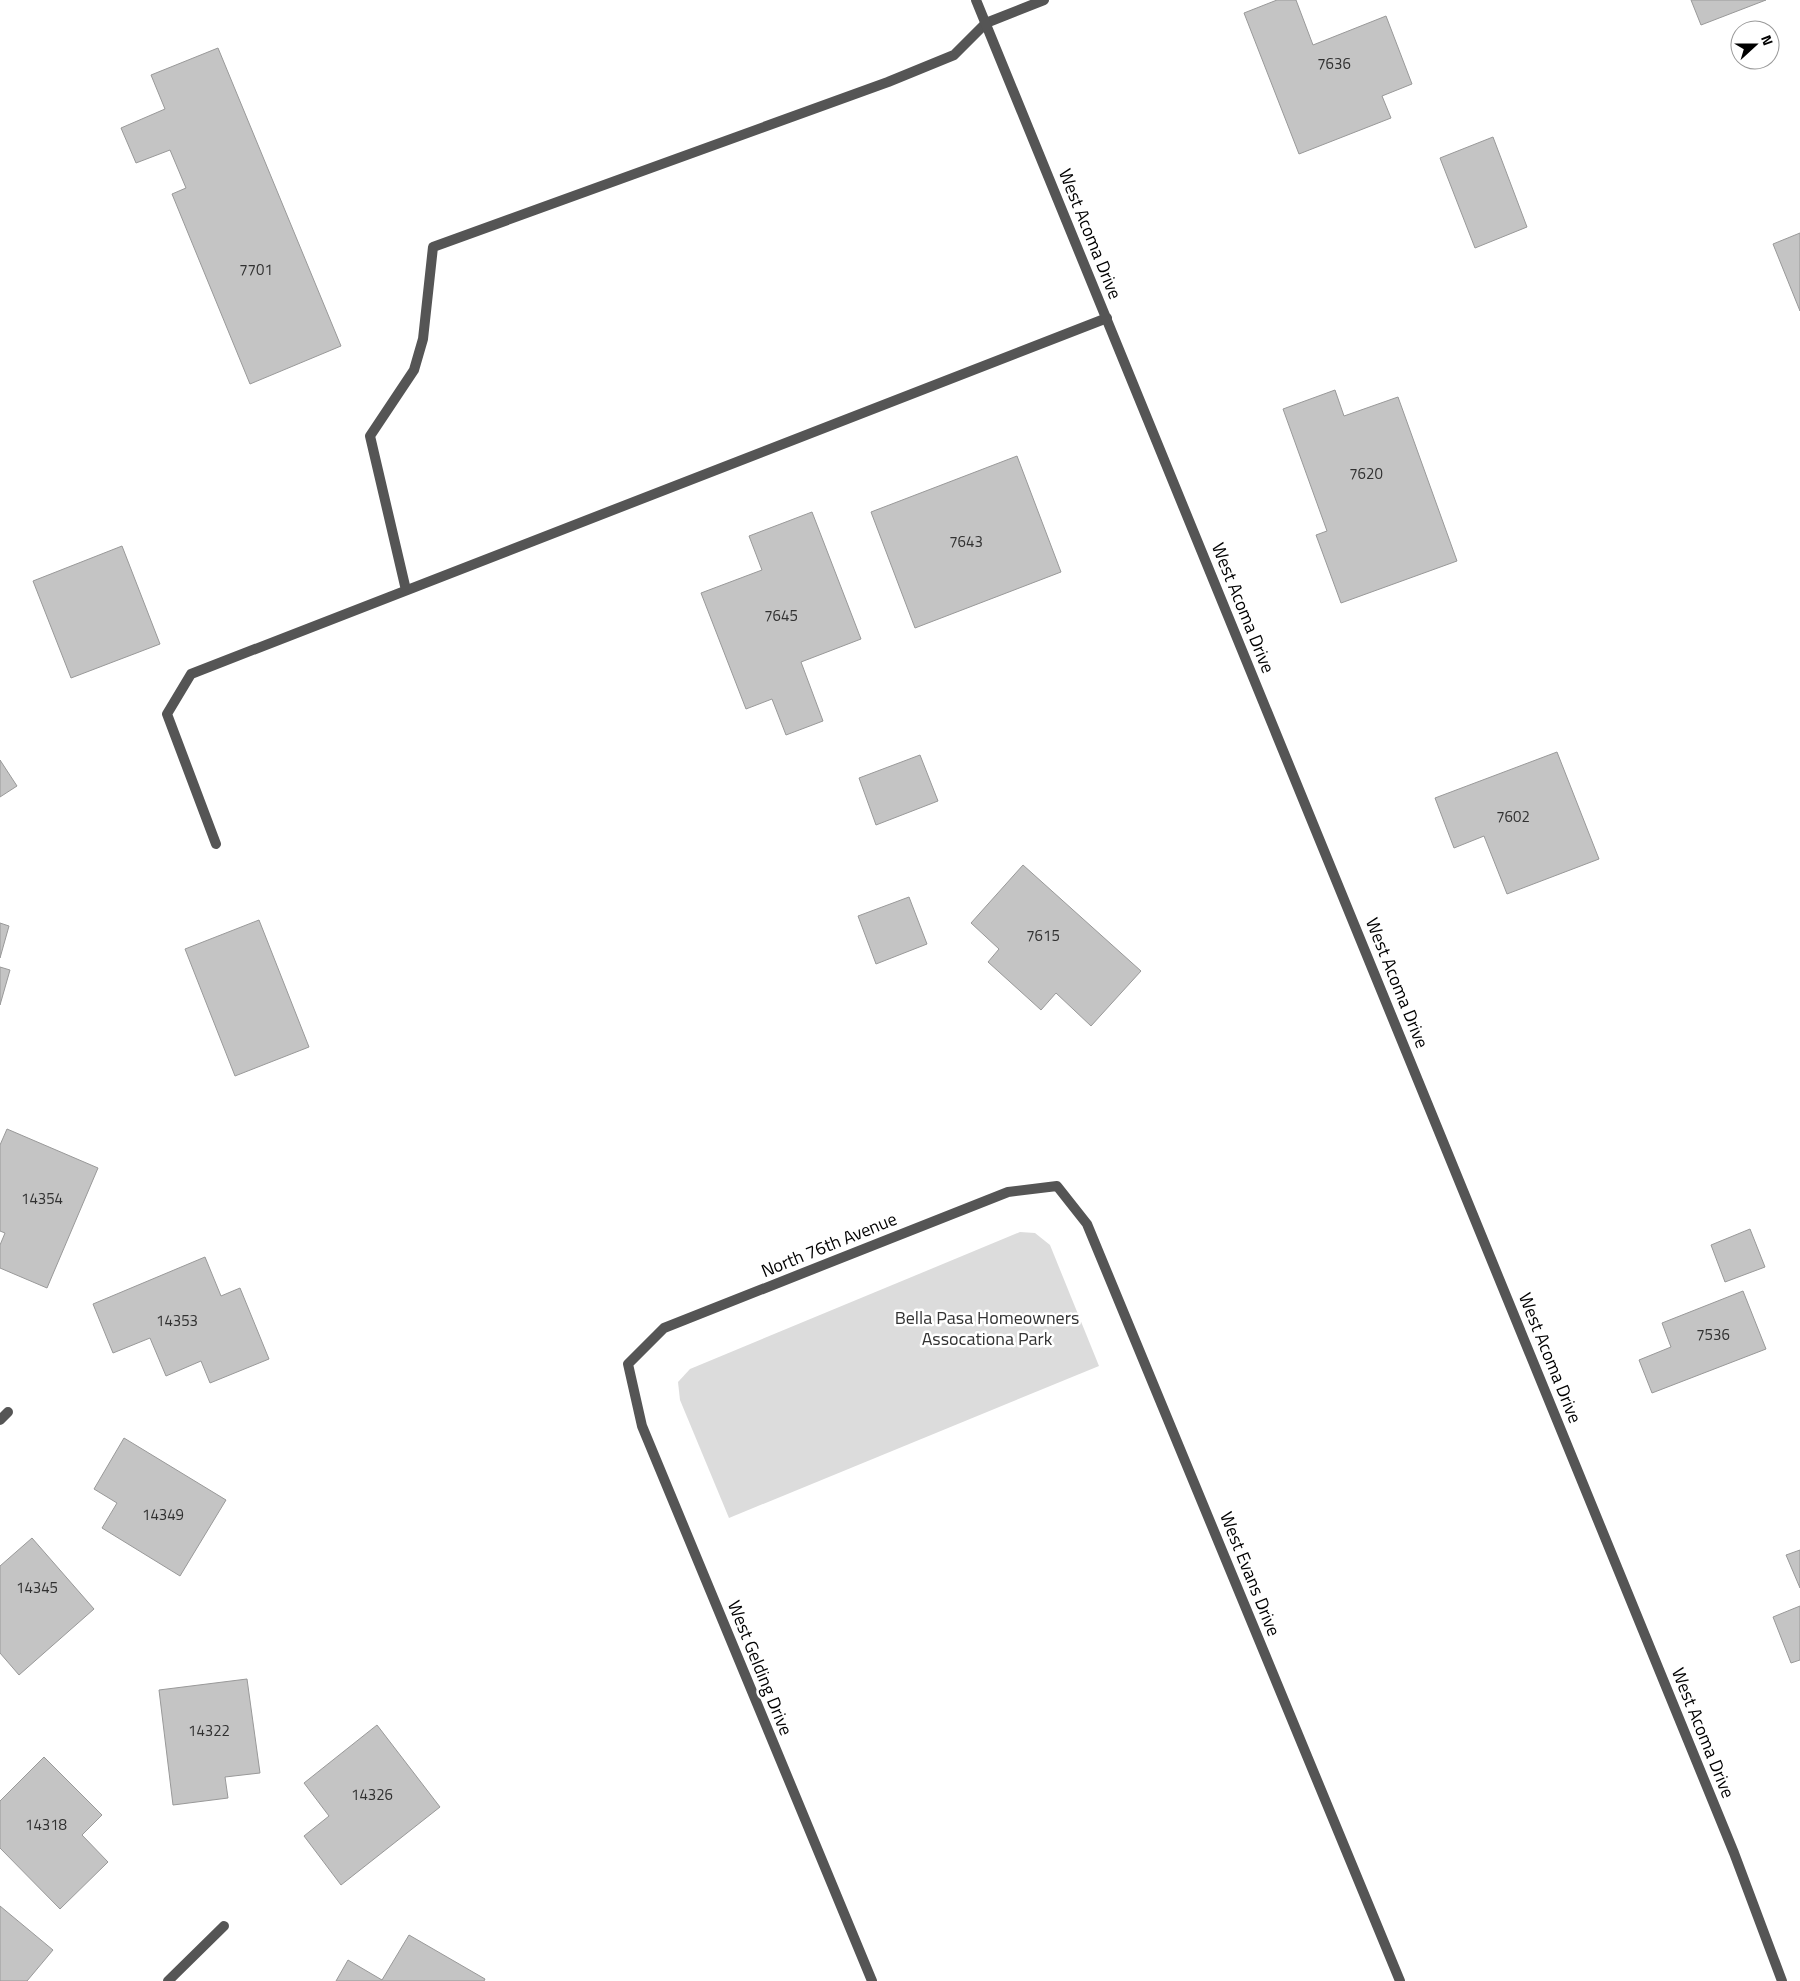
<svg xmlns="http://www.w3.org/2000/svg" width="1800" height="1981" font-family="'Titillium Web',sans-serif">
<style>
.green{fill:#dcdcdc}
.building{fill:#c4c4c4;stroke:#999}
.lines{fill:none;stroke-linecap:round;stroke-linejoin:round}
.service{stroke:#555;stroke-width:10}
.minor{stroke:#555;stroke-width:10}
.tertiary{stroke:#555;stroke-width:10}
.labels{text-anchor:middle;stroke-width:5;stroke-linejoin:round;paint-order:stroke}
.number-label{font-size:15px;fill:#313131}
.street-label{font-size:18px;fill:#000;stroke:#fff}
.park-label{font-size:18px;fill:#333;stroke:#fff}
</style>
<rect width="100%" height="100%" fill="#fff"/>
<path class="green" d="M1020,1232l15,1 15,12 49,121 -370,152 -49,-118 -2,-18 12,-13z"/>
<path class="building" d="M1277,0h19l17,45 73,-29 26,68 -30,12 9,22 -92,36 -55,-141z
M1691,0h75l-65,25z
M218,48l123,298 -91,38 -78,-190 14,-6 -16,-38 -34,13 -15,-35 44,-19 -14,-34z
M1493,137l34,90 -52,21 -35,-90z
M1800,233v78l-27,-67z
M1335,390l9,26 54,-19 59,164 -116,42 -25,-68 11,-4 -44,-122z
M1017,456l44,116 -146,56 -44,-116z
M812,512l49,127 -60,23 22,59 -37,14 -14,-36 -26,10 -45,-116 61,-23 -13,-34z
M122,546l38,98 -89,34 -38,-97z
M1557,752l42,107 -92,35 -23,-58 -30,12 -19,-50z
M920,755l18,46 -62,24 -17,-47z
M0,760l17,26 -17,11z
M1023,865l118,106 -50,55 -35,-33 -15,17 -53,-48 11,-13 -28,-26z
M909,897l18,47 -51,20 -18,-48z
M259,920l50,127 -74,29 -50,-127z
M0,923l9,3 -9,32z
M0,967l10,3 -10,35z
M7,1129l91,39 -51,120 -47,-20v-23l5,-12 -5,-2v-86z
M1750,1229l15,38 -40,15 -14,-37z
M205,1257l16,39 19,-8 29,71 -59,24 -9,-22 -35,15 -16,-38 -37,15 -20,-49z
M1743,1291l23,58 -114,44 -13,-33 32,-13 -9,-24z
M124,1438l102,62 -46,76 -78,-48 15,-25 -23,-14z
M32,1538l62,71 -75,66 -19,-22v-87z
M1800,1550v38l-14,-33z
M1800,1606v54l-9,3 -18,-46z
M247,1679l13,94 -35,4 3,21 -55,7 -14,-115z
M377,1725l63,82 -99,78 -37,-49 25,-20 -25,-33z
M44,1757l58,58 -20,20 26,27 -48,47 -60,-61v-47z
M0,1906l53,44 -26,31h-27z
M409,1935l76,44 -1,2h-148l12,-21 34,20z"/>
<g class="lines">
<path class="service" d="M406,590l-36,-154 44,-66 9,-31 10,-92 455,-165 66,-27 32,-32
M216,844l-49,-130 24,-40 916,-356"/>
<path class="minor" d="M986,23l58,-23
M0,1420l8,-8
M168,1981l56,-55
M872,1981l-230,-555 -14,-62 36,-36 344,-136 49,-6 30,38 313,757"/>
<path class="tertiary" d="M976,0l758,1853 48,128"/>
</g>
<g class="labels">
<g class="number-label">
<text x="1334" y="69">7636</text>
<text x="256" y="275">7701</text>
<text x="1366" y="479">7620</text>
<text x="966" y="547">7643</text>
<text x="781" y="621">7645</text>
<text x="1513" y="822">7602</text>
<text x="1043" y="941">7615</text>
<text x="42" y="1204">14354</text>
<text x="177" y="1326">14353</text>
<text x="1713" y="1340">7536</text>
<text x="163" y="1520">14349</text>
<text x="37" y="1593">14345</text>
<text x="209" y="1736">14322</text>
<text x="372" y="1800">14326</text>
<text x="46" y="1830">14318</text>
</g>
<g class="street-label">
<text transform="translate(1090 234) rotate(68)" y="6">West Acoma Drive</text>
<text transform="translate(1243 608) rotate(68)" y="6">West Acoma Drive</text>
<text transform="translate(1397 983) rotate(68)" y="6">West Acoma Drive</text>
<text transform="translate(829 1245) rotate(-22)" y="6">North 76th Avenue</text>
<text transform="translate(1550 1358) rotate(68)" y="6">West Acoma Drive</text>
<text transform="translate(1250 1574) rotate(68)" y="6">West Evans Drive</text>
<text transform="translate(760 1668) rotate(68)" y="6">West Gelding Drive</text>
<text transform="translate(1703 1733) rotate(68)" y="6">West Acoma Drive</text>
</g>
<g class="park-label">
<text x="987" y="1324">Bella Pasa Homeowners<tspan x="987" dy="21">Assocationa Park</tspan></text>
</g>
</g>
<g transform="translate(1755 45) rotate(69)"><circle r="24" fill="#ffffff" stroke="#999999"/>
<path d="M0-4L9 19L0 12L-9 19Z" fill="#000000"/>
<text y="-8" font-size="14" font-weight="bold" text-anchor="middle" fill="#000000">N</text>
</g>
</svg>
